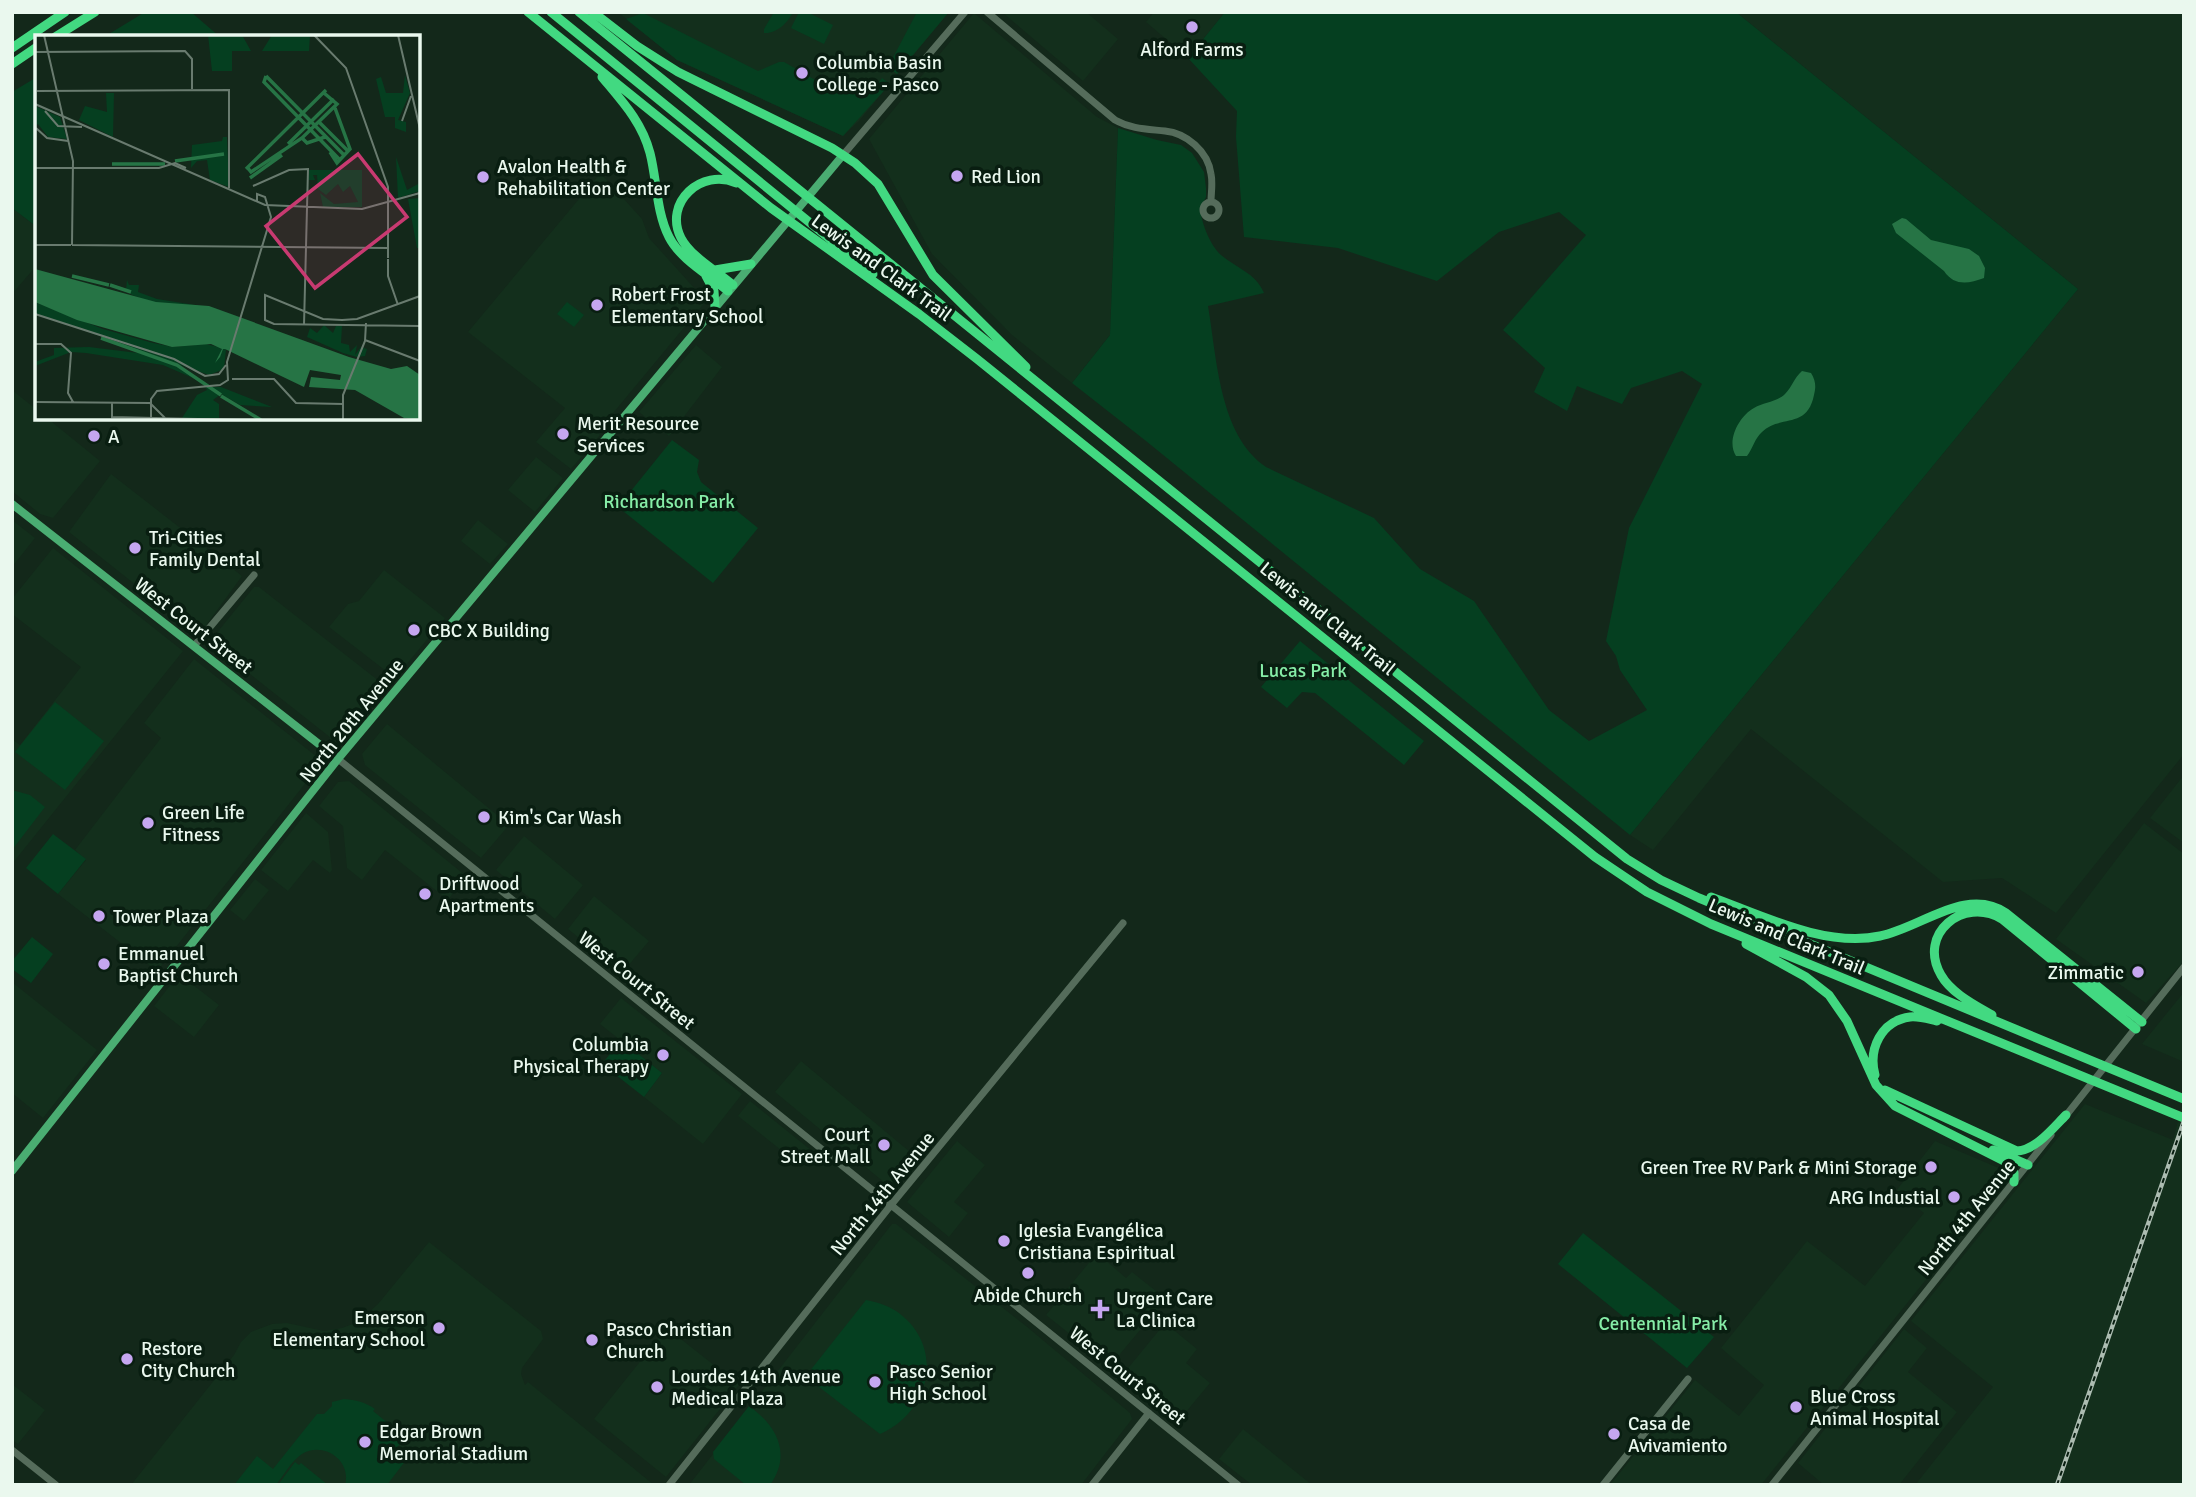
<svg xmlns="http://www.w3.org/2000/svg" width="2196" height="1497" font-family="Signika,sans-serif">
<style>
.built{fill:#132f1c}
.green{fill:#053f20}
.water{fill:#267445}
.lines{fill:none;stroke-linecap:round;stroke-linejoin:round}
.secondary{stroke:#556c5b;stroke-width:7}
.primary{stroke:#4aad72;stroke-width:8}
.highway{stroke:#42d981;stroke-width:9}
.rail-casing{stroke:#acbcb1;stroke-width:4.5}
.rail{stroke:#091e11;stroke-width:2;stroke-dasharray:5;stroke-linecap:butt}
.poi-dot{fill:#c5a6f0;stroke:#091e11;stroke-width:2.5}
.labels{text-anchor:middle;stroke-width:7;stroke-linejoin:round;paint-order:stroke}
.poi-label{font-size:19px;fill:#eaf8ee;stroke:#091e11;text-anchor:start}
.street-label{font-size:19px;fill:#eaf8ee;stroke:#091e11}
.park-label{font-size:19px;fill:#86eda7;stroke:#091e11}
.inset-river{fill:none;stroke:#267445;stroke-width:3.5}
.inset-road{fill:none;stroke:#697b6f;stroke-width:2}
.view{fill:#c83a71;fill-opacity:0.15;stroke:#c83a71;stroke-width:3.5}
.inset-edge{fill:none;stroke:#eaf8ee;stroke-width:3.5}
</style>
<rect width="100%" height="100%" fill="#13281a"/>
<path class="built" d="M618,12h331l-90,109 -16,15 -166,-76z
M1002,12h84l32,27 -35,42z
M1154,12h71l-37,46 -42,-36z
M1736,12h448v742l-128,159 -54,-35 -59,4 -192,-153 -98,121 -23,-15 448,-546z
M974,13l123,104 21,11 -8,207 -38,48 -60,-48 -80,-81 -63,-115z
M599,175h3l40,44 7,19 57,63 -97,117 -11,15 2,2 -29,34 -35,-27 29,-34 -97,-76z
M12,208l25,19v38l-25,29z
M696,345l26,22 -53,69 -30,-24z
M12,390l25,20v8h10l53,43 -47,57 -13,-4 -28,-23z
M536,457l27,21 -28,34 -27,-22z
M111,474l131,102 -43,59 -130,-103z
M12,520l23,18 -23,29z
M478,520l30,24 -18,20 -29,-23z
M53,548l130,103 -171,213v-125l8,6 61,-78 -69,-53v-15z
M384,570l61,48 -50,60 -66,-51 19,-23 11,-3z
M254,587h5l125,98 -42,51 -11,2 -119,-94 -1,-4z
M194,659l123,98 2,9 -162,205 -99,-77 28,-34 -11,-10 86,-112 -17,-15z
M387,724l122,101 -28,33 -116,-93 -3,-11z
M2184,775v68l-34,-25z
M349,781l117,95 -18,24 -63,-50 -23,30 -15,-12 -4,-42 -24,-20 19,-24z
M306,813l22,19 4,38 -2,3 -17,-13 -25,31 -27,-21z
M2144,823l40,31v107l-38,42 -90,-64z
M524,836l59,49 -28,34 -59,-49z
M255,879l14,11 -25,31 -14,-11z
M594,896l55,45 -27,32 -54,-44z
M179,974l40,31 -25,32 -40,-31z
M12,982l85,68 -54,68 -31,-25z
M2184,992v70l-42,-18z
M621,998l121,96 -39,50 -59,-47 18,-24 -62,-49z
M801,1061l115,96 -25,31 -116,-96z
M2184,1099v386h-269l78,-98 -82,-66 174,-217 88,36z
M750,1101l62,50 -12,14 -62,-49z
M957,1141l28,24 -31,37 14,11 -19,24 -42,-35z
M1935,1141l71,30v9l-245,305h-151l85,-105 44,36 25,-31 -43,-37 86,-107 58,45 59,-73 -28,-22z
M892,1224h4l130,102 104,87 2,6 -51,66h-392z
M429,1242l112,89 2,8 -21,29 -1,6 4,11 3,-3 126,103h-523l103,-130 7,-13 10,-10 21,-8 15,-1 37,8 18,-3 16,-6 20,-18z
M1097,1253l29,25 6,-6 34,27 -56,67 -64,-51z
M1165,1323l32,26 -11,14 24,20 -34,41 -56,-46z
M667,1328l72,57 -73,92 -72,-58z
M1904,1329l23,19 -19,24 49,40 -58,73h-75l-26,-22z
M12,1384l33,26 -27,34 -6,-4z
M1243,1429l69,56h-60l-33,-26z"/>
<path class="green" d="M145,12h46l29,25h-116z
M774,12h19c-5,11 -17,22 -29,21v-4z
M799,12h8l26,13 -9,19 -33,-16z
M917,12h32l-52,62 -9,-7z
M1225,12h511l342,277 -448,546 -484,-394 -74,-58 38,-48 8,-207 39,12 24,5 11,8 12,19 2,16v9l-6,12c2,15 10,36 21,46 15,13 35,18 43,38l-56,13c9,52 11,129 58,161l108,51 46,51 54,32 75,109 40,31 58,-31 -27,-40 -4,-14 -10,-15 23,-113 73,-144 -20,-13 -51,17 -9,16 -45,-18 -10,25 -33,-19 11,-24 -42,-38 83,-95 -27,-23 -60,20 -62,49 -99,-33 -94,-11 -8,-100 1,-26 -49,-53z
M643,13l115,58 21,-9h5c27,14 75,53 98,16l8,6 -47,52 -166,-76 -51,-41z
M37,77v150l-25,-19v-116z
M567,302l17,13 -10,12 -17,-13z
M672,440l27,20 -2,12 4,10 57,46 -45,55 -95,-76z
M1300,641l124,100 -20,24 -89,-72 -13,-1 -15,16 -26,-21z
M55,702l49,39 -39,49 -50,-38z
M12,790l18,5 15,12 -33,43z
M53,834l33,25 -28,35 -32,-26z
M32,937l21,17 -22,29 -19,-14v-8z
M621,1040l41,33 -18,24 -42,-33z
M1583,1233l131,104 -27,31 -129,-104z
M866,1300c10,2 21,5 30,11 50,34 35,101 -16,123l-70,-54 -1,-8z
M344,1399c12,1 21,3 31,10l-2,2 32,26 -10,13 11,10 -19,25h-42c7,-25 -22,-44 -43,-31 -11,7 -18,21 -26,31h-42l23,-29 16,13 44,-55h7l8,-8v-4z
M749,1406c28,20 43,48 21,79h-24l-32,-26 -1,-7z
M295,1462l4,3 2,-2 27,22h-50z"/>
<path class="water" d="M1902,218l4,1 25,21 38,9 10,7 6,12 -1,10c-16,6 -30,8 -40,-7l-48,-38 -4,-9z
M1802,371l9,2c5,8 5,14 3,22 -7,35 -34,19 -52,37 -7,6 -9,16 -15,24h-11c-10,-15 3,-40 18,-48 10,-6 23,-6 31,-14 7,-7 9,-16 17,-23z"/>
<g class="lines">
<path class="secondary" d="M987,12l128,108c16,9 32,9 50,11 21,2 43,20 46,43 2,9 0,19 0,28
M843,155l122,-143
M1203 210a8 8 0 1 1 16 0a8 8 0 1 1-16 0Z
M194,646l60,-71
M338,759l900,726
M2064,1118l120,-151
M12,1450l44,35
M669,1485l222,-280 232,-282
M1092,1485l57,-72
M1603,1485l85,-106
M1772,1485l279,-350"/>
<path class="primary" d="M12,504l326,255
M12,1171l326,-412 505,-604"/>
<path class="highway" d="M528,12l243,196 148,106 58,45 618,498 52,35 64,32 473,194
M551,12l322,262
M579,12l1048,847 34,21 38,18 485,201
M593,12l44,34 41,26 154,76 23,15 23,21 55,91 93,92
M55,37l40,-25
M12,48l53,-36
M12,64l25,-17
M602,77c20,24 40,45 48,76 7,27 6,58 19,84 11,22 40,38 59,54
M715,270l36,-6
M706,276l8,15 1,16
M733,285c-16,-14 -42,-28 -52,-47 -18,-36 21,-70 55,-55
M1711,897c50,18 115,51 169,39 41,-8 86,-50 126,-23l136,109
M1746,944l60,33 23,18 18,26 29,64 19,21 111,56 8,11v9
M1992,1015c-17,-10 -41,-22 -51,-40 -24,-41 22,-79 61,-56l134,110
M1875,1075c-7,-26 6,-54 35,-58 9,-1 18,2 27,4
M1885,1090l132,61c19,-1 36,-23 49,-36
M1993,1150l35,15"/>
<defs>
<path id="rail" d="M2057,1485l127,-364"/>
</defs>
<use href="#rail" class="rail-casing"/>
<use href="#rail" class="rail"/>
</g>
<g class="poi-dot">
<circle cx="1192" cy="27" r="7"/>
<circle cx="802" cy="73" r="7"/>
<circle cx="957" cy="176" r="7"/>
<circle cx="483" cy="177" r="7"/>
<circle cx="597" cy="305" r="7"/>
<circle cx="563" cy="434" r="7"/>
<circle cx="94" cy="436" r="7"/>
<circle cx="135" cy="548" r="7"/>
<circle cx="414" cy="630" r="7"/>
<circle cx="484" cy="817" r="7"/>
<circle cx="148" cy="823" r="7"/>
<circle cx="425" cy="894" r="7"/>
<circle cx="99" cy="916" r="7"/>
<circle cx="104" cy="964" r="7"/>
<circle cx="2138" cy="972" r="7"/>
<circle cx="663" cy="1055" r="7"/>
<circle cx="884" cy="1145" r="7"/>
<circle cx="1931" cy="1167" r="7"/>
<circle cx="1954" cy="1197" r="7"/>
<circle cx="1004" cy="1241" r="7"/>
<circle cx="1028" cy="1273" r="7"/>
<path d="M1096.5 1298.5h7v7h7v7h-7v7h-7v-7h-7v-7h7z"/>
<circle cx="439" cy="1328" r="7"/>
<circle cx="592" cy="1340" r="7"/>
<circle cx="127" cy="1359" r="7"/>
<circle cx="875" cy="1382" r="7"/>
<circle cx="657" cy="1387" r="7"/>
<circle cx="1796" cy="1407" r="7"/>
<circle cx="1614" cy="1434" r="7"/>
<circle cx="365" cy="1442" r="7"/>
</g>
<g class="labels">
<g class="poi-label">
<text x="1192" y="56" text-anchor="middle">Alford Farms</text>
<text x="816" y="69">Columbia Basin<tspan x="816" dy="22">College - Pasco</tspan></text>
<text x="497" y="173">Avalon Health &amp;<tspan x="497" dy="22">Rehabilitation Center</tspan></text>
<text x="971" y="183">Red Lion</text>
<text x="611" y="301">Robert Frost<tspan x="611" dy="22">Elementary School</tspan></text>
<text x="577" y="430">Merit Resource<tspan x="577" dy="22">Services</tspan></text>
<text x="108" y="443">A</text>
<text x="149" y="544">Tri-Cities<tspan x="149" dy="22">Family Dental</tspan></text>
<text x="428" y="637">CBC X Building</text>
<text x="162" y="819">Green Life<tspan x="162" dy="22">Fitness</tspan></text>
<text x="498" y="824">Kim's Car Wash</text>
<text x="439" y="890">Driftwood<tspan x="439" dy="22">Apartments</tspan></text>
<text x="113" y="923">Tower Plaza</text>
<text x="118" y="960">Emmanuel<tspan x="118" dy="22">Baptist Church</tspan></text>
<text x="2124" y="979" text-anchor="end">Zimmatic</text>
<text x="649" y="1051" text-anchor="end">Columbia<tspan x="649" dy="22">Physical Therapy</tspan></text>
<text x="870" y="1141" text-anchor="end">Court<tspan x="870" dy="22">Street Mall</tspan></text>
<text x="1917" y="1174" text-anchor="end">Green Tree RV Park &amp; Mini Storage</text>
<text x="1940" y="1204" text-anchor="end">ARG Industial</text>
<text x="1018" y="1237">Iglesia Evangélica<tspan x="1018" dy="22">Cristiana Espiritual</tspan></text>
<text x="1028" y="1302" text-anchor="middle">Abide Church</text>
<text x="1116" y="1305">Urgent Care<tspan x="1116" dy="22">La Clinica</tspan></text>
<text x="425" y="1324" text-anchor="end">Emerson<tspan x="425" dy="22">Elementary School</tspan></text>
<text x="606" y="1336">Pasco Christian<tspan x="606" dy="22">Church</tspan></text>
<text x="141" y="1355">Restore<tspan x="141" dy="22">City Church</tspan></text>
<text x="889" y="1378">Pasco Senior<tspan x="889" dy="22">High School</tspan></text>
<text x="671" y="1383">Lourdes 14th Avenue<tspan x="671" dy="22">Medical Plaza</tspan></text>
<text x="1810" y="1403">Blue Cross<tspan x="1810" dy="22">Animal Hospital</tspan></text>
<text x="1628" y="1430">Casa de<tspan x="1628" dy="22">Avivamiento</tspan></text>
<text x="379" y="1438">Edgar Brown<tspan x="379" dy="22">Memorial Stadium</tspan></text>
</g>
<g class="street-label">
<text transform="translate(882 267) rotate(36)" y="7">Lewis and Clark Trail</text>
<text transform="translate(1328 618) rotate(39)" y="7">Lewis and Clark Trail</text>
<text transform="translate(194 625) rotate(38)" y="7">West Court Street</text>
<text transform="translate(351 720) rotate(-51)" y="7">North 20th Avenue</text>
<text transform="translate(1787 936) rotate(23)" y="7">Lewis and Clark Trail</text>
<text transform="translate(637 980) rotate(39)" y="7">West Court Street</text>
<text transform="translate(882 1193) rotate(-51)" y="7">North 14th Avenue</text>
<text transform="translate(1966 1217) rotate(-51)" y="7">North 4th Avenue</text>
<text transform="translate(1128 1375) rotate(39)" y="7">West Court Street</text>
</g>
<g class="park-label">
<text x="669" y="508">Richardson Park</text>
<text x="1303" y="677">Lucas Park</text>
<text x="1663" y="1330">Centennial Park</text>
</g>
</g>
<g transform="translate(35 35)">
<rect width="385" height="385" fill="#13281a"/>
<path d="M173,0h34l9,16h-19v20h-20zM237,0h38l-1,16h-47zM370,40l5,18 -12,27 8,2v10l-11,-4v-11h-10l-9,-38 5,-2 5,16h17zM71,58h8l-1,44 -34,-17 6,-14 22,6zM0,71l25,11 7,22 -19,-2 -10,-13 -3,2zM188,102h4l2,50 -19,-7 -3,-20 -10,1 -6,7 1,-23 30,-4zM361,122l11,33 13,-7v8l-22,7zM274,135h53v37h-39l-3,-14 14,11 24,-2 -8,-16 -7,6 -5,-8 -12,11 -8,-6 -1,-14h-4l2,5h-7zM385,163v50h-3l-9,-49zM92,245l2,5h10l-1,7 19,7 51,8 -51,-3 -25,-9 -6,-5zM0,267l68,27 50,14 20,4 33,-3 20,5 -2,20 -15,6 -174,-62zM289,290l9,8 3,-7h6l-1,17 8,2 1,7 7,-7 -2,10 6,-8 6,2 -2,7 -8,1 -14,-4 -36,-16 3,-9 7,5zM54,312l57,7 32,12 31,19 -46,-20 -77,-12 -15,-1 -36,14v-4l19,-7v-7zM170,352l11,4 -4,-4h9l51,20 -32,-2 -19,-11 -8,6 6,4v14h-37l15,-23 10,-5z" fill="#053f20"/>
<path d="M0,234l121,33 53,4 140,51 42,12 16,-3 13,9v45l-16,-2 -49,-28 -46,-3 2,-10 29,3 1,-5 -31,-5 -6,17 -79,-38h-2l-3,8 -5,6 7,-14 -11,-5 -39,3 -95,-27 -42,-18z" fill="#267445"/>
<path class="inset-river" d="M231,41l-2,6 75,77M231,41l79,80M284,87l28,28M268,104l4,4 18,-6M253,109l46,-45M295,117l7,11 13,-14 -15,-41M140,126l49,-7M77,129h53M212,132l4,5 51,-34 35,-34 -13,-11M211,134l80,-79M215,143l32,-23M37,241l37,9M75,250l21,7M66,303l76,27 44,30M186,361l40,24"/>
<path class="inset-road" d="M9,0l29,126 -1,84M279,0l32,33 42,119v71M363,0l22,94M0,17l150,-1 7,8v30M2,56l192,-1v98M0,69l230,101 97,4 58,-16M10,76l13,15 24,1M367,86l9,-25M1,93l11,10 21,3M0,133h124l16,-5 11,5M218,151l36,-16 19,-1 -4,156M0,210h36M37,210l316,3M353,224v17l10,29M385,261l-63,23 -15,1 -19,-1 -58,-24v25l9,4 146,2M0,279l139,45 31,17 14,-2 7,-9M330,305l55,21M0,309h26l10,9 -3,40 5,9M197,344h42l22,24 47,1M0,367l115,1 15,15M77,368v14l129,3M116,385v-21l6,-8 63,-6 8,-5 -1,-18 44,-145 -6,-20 -8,-3v8M308,385v-25l22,-54 1,-18"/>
<path class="view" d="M323,119l49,63 -92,71 -49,-62z"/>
<rect width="385" height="385" class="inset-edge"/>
</g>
<rect width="2196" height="1497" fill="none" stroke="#eaf8ee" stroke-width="28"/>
</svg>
